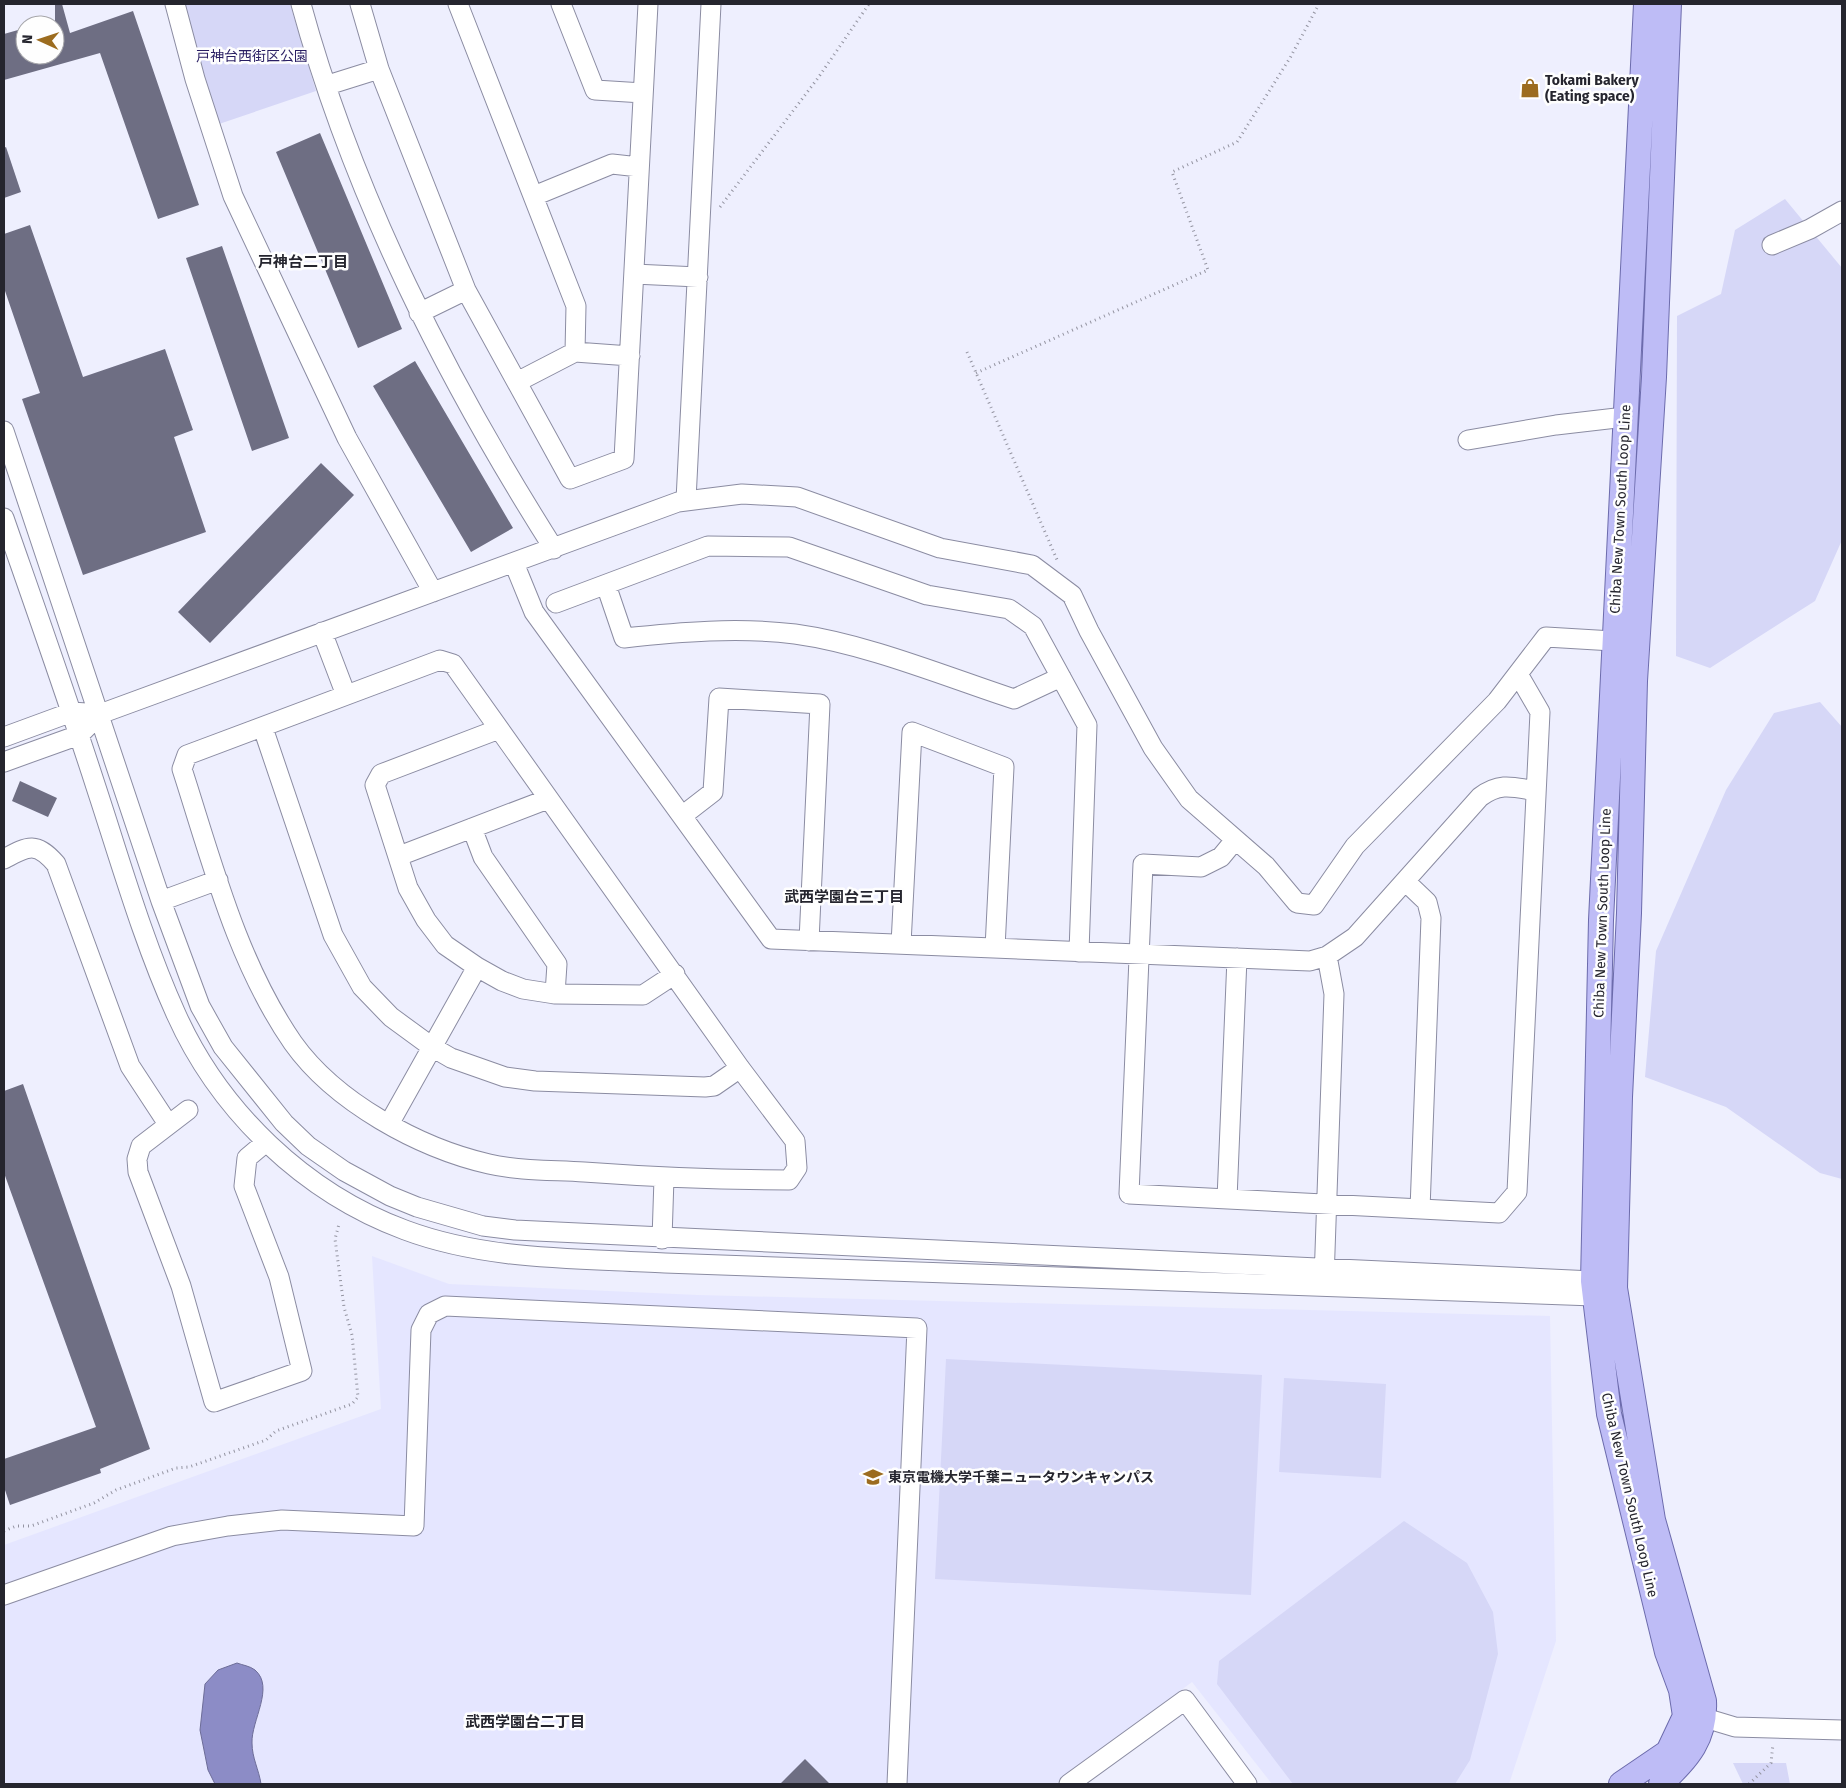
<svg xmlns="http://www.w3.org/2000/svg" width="1846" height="1788" font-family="'Fira Sans','Noto Sans JP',sans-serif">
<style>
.built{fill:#e5e6ff}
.green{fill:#d6d7f7}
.water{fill:#8c8cc6;stroke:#6d6d98}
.building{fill:#6e6e83}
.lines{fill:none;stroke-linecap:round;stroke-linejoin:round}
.minor-casing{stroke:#8b8ca2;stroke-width:21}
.major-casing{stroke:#6c6bac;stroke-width:26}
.path{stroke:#9494a1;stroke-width:3;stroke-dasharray:1 4;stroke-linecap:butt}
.minor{stroke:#fff;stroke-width:19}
.major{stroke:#bebcf6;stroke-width:24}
.labels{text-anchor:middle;stroke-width:5;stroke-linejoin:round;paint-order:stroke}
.park-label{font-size:14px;fill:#291e63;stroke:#fefefe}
.poi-label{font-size:14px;font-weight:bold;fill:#25252e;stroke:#fefefe;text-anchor:start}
.street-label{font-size:14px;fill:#25252e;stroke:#fefefe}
.neighbourhood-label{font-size:15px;font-weight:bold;fill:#25252e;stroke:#fefefe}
</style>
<rect width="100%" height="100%" fill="#eeeffe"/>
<path class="built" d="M372,1256l77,28 249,11 852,21 6,325 -47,143h-237l-80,-102 -136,102h-1052v-239l377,-136z"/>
<path class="green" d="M183,4h107l26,87 -97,33z
M1785,199l57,69v272l-27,61 -105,67 -34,-12 1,-340 44,-22 14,-64z
M1820,702l22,25v452l-22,-6 -94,-66 -81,-30 11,-126 70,-161 48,-77z
M946,1359l316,16 -11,220 -316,-16z
M1284,1378l102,6 -5,94 -102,-6z
M1404,1521l63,42 26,49 5,42 -28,106 -15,24h-162l-76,-100 2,-23z
M1733,1763h53l4,21h-47z"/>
<path class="water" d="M237,1663c5,2 13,3 18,7 20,17 -4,51 -3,73 0,15 7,27 9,41h-46l-7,-14 -8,-40 5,-46 13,-14z"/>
<path class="building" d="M55,4h7l8,29 63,-22 66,194 -41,14 -58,-166 -96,27v-46l21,-6v27h30z
M320,133l82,196 -44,19 -82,-196z
M6,147l15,45 -17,6v-50z
M30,225l53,152 82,-28 28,81 -19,7 32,95 -123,43 -61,-176 18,-6 -36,-105v-54z
M222,246l67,192 -37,13 -66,-193z
M415,361l98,167 -42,24 -98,-166z
M321,463l33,32 -144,148 -32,-31z
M20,781l37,17 -9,19 -36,-16z
M23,1084l127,365 -50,20 1,4 -91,32 -6,-18v-28l92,-32 -92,-254v-82z
M805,1759l25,25h-50z"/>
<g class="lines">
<defs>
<path id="minor" d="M175,4l20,75 38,117 114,242 86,154
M301,4c53,194 146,376 253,545
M360,4l19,65 87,221 104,189 54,-20 24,-455
M458,4l118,302 -1,46
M561,4l34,86 48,3
M328,85l51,-16
M534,196l78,-32 27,3
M1772,245l38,-16 32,-18
M634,274l64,3
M419,313l47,-23
M517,382l58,-30 55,4
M4,431l157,470 39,105 23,41 61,76 24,23 36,25 46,25 27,11 66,19 32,4 1078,51 11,4
M1468,440l88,-15 69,-8
M686,500l25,-496
M4,518c31,89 63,179 92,269 25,76 47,154 80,227 44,98 129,179 229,216 83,31 173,28 260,33l929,33 13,-5
M514,563l20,49 237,327 539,22 17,-5 28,-19 125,-140c20,-15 33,-10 56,-6
M606,585l18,53c56,-6 114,-11 171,-4 72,10 149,42 219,65l47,-22
M556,603l152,-57 81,1 138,48 82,14 24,17 54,99 -8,227
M322,632l24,63
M440,660l13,4 287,404 55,73 2,27 -8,12c-69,0 -136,-3 -205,-8 -31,-2 -65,-1 -95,-8 -70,-16 -154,-62 -196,-121 -56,-81 -81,-181 -111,-274l5,-14z
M263,728l70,207 29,52 29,30 41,30 19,11 54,19 30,4 170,6 9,-1 26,-18
M499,729l-118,45 -6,11 33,103 18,32 19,25 32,22 25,14 21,8 32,5 88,1 32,-21
M4,737l68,-25 28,2 578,-212 64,-8 55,3 143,51 92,17 40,30 17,36 64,117 36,51 77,67 31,37 17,2 41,-59 142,-145 49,-64 67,4
M4,762l75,-27 8,-8
M682,816l31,-24 6,-94 101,6 -11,237
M472,828l11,29 74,107 -2,30
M1235,840l-14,17 -20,10 -58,-3 -14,330 370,19 18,-21 23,-480 -22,-38
M399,856l149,-57
M4,859c24,-13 32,-18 52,5l74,202 38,58
M1405,881l22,21 4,16 -11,291
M161,901l57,-21
M901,944l11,-212 92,35 -9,181
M188,1110l-47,36 -4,13 1,13 43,114 33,116 88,-31 -23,-94 -35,-91 3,-28 19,-16
M389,1124l88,-157
M1227,1199l10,-241
M662,1239l2,-61
M1324,1280l10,-286 -7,-38
M4,1595l168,-59 56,-10 54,-6 132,6 7,-196 8,-16 16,-8 472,22 -20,456
M1691,1717l14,1 30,9 107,3
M1069,1784l116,-84 62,84"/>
<path id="major" d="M1621,1784l47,-32 17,-36 -4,-26 -14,-38 -58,-238 -16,-133 8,-361 45,-916
M1661,1784c26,-26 45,-44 43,-83l-51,-181 -38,-232 5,-191 9,-184 6,-232 19,-304 15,-373"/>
</defs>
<use href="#minor" class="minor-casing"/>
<use href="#major" class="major-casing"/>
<path class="path" d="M720,207l98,-129 51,-74
M967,352l91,210
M976,373l232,-103 -36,-98 65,-30 53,-84 29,-54
M4,1531l12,-5h15l63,-23 22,-13 60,-22 13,-1 77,-27 10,-9 76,-27 6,-7 -6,-62 -8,-28 -9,-68 4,-15
M1749,1784l22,-21 2,-19"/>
<use href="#minor" class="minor"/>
<use href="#major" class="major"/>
</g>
<defs>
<symbol id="shop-bare" viewBox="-9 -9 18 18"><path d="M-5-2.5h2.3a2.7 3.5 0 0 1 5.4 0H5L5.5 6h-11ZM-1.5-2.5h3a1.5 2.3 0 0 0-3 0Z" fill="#9c6c1f" stroke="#fefefe" stroke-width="2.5" paint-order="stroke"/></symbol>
<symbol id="university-bare" viewBox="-9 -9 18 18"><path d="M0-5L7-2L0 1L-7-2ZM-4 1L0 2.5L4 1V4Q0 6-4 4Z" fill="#9c6c1f" stroke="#fefefe" stroke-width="2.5" paint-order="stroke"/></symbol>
</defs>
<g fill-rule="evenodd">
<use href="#shop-bare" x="1516" y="74" width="28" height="28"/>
<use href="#university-bare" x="859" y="1463" width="28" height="28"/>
</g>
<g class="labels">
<g class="park-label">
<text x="252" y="61">戸神台西街区公園</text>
</g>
<g class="poi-label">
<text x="1545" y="85">Tokami Bakery<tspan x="1545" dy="16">(Eating space)</tspan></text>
<text x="888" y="1482">東京電機大学千葉ニュータウンキャンパス</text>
</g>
<g class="street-label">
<text transform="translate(1620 509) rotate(-87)" y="5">Chiba New Town South Loop Line</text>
<text transform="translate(1602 913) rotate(-88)" y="5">Chiba New Town South Loop Line</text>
<text transform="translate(1630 1495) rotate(77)" y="5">Chiba New Town South Loop Line</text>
</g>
<g class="neighbourhood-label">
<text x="303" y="267">戸神台二丁目</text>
<text x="844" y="902">武西学園台三丁目</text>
<text x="525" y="1727">武西学園台二丁目</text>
</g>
</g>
<rect width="1846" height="1788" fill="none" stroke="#25252e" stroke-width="10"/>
<g transform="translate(40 40) rotate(273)"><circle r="24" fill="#fefefe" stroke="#a7a7ab"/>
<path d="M0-4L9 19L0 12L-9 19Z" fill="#9c6c1f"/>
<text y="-8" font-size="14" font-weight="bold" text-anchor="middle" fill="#25252e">N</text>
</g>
</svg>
